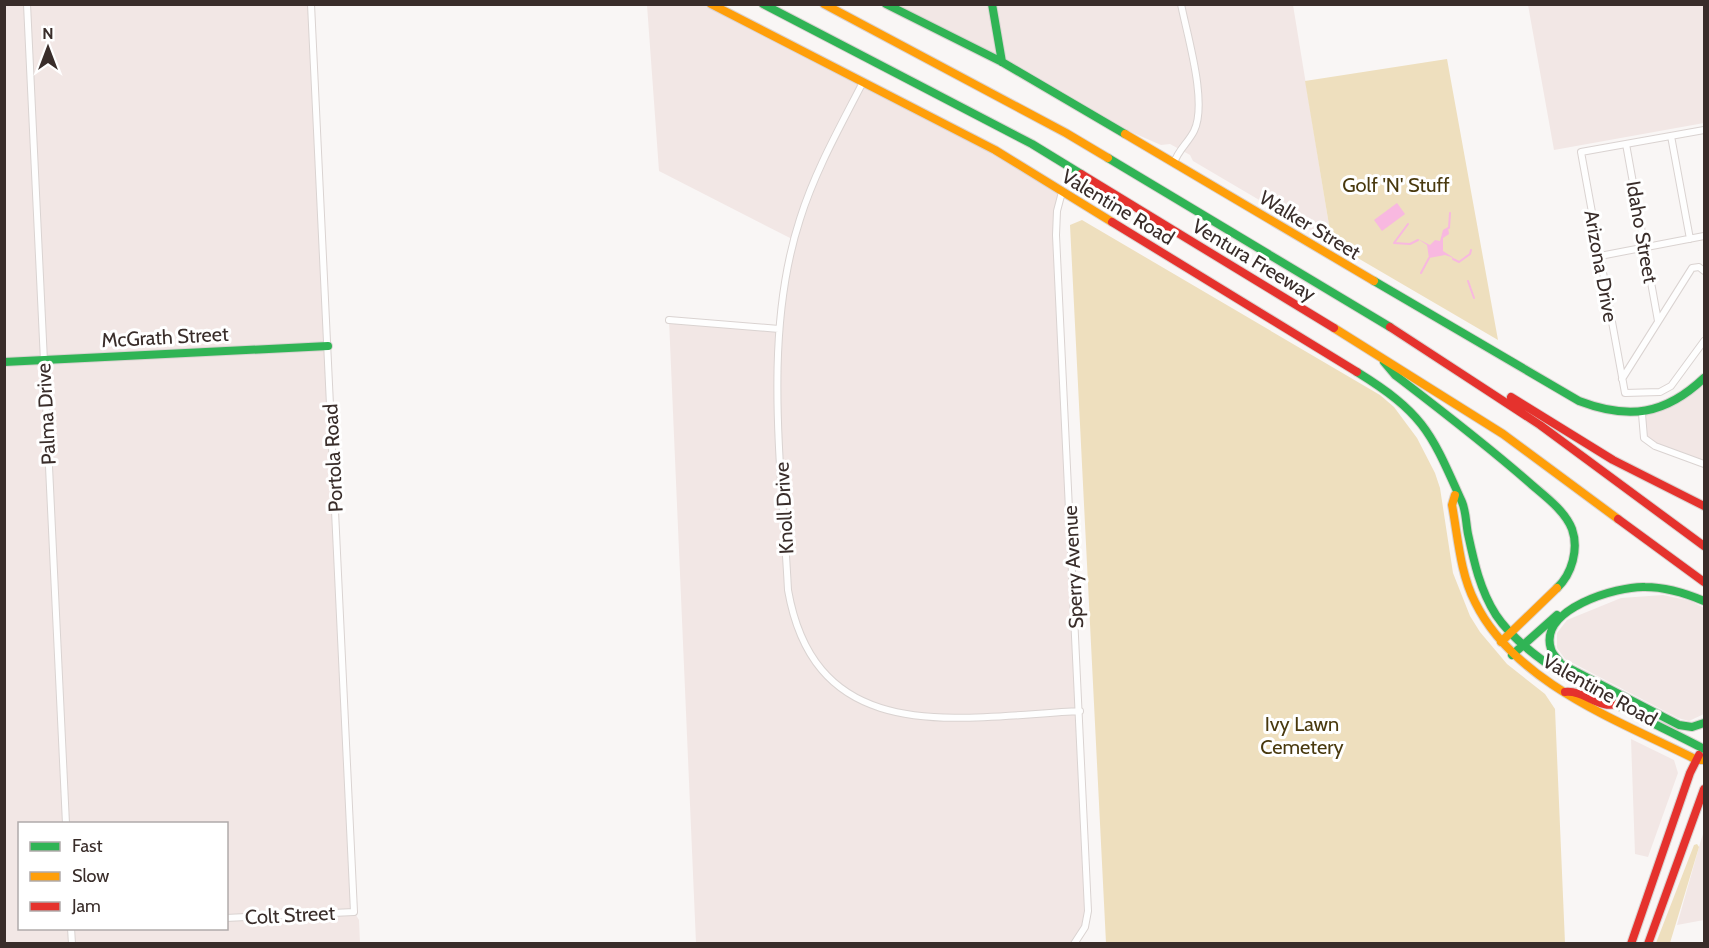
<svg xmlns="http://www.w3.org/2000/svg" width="1709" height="948" font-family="Cabin,sans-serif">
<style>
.built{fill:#f2e7e5;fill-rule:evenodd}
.green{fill:#eedfbe}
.water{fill:#f8b8e0}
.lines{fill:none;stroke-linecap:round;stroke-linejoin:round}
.stream{stroke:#f8b8e0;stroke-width:2}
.street-casing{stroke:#dad3d1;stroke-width:8}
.fast-casing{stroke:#dad3d1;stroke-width:10}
.slow-casing{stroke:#dad3d1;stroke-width:10}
.jam-casing{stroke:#dad3d1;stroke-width:10}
.street{stroke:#fefefe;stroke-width:6}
.fast{stroke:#30b455;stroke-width:8}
.slow{stroke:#ff9f0a;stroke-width:8}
.jam{stroke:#e5322d;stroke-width:8}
.labels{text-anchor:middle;stroke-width:6;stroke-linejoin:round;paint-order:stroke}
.park-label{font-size:20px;fill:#49390e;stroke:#fff}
.street-label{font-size:20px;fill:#392d2a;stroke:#fff}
</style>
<rect width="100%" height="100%" fill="#f9f6f5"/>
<path class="built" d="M5,5h306l43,907 5,8 1,23 -355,1zM20,824h206v104h-206z
M647,5h64l256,130 95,57 -5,19 30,708 -13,24h-378l-27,-623 110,8 15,-88 -135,-69z
M892,5h401l39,238 -139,-82 -3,-6 -20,-11 -9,1 -71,-31z
M1528,5h176v118l-150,27z
M1704,378v85l-60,-25 -2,-24 12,-4z
M1663,595l28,6 13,7v106l-15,7 -11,-3 -113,-59 -8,-11v-15l10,-13 54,-22z
M1631,739l43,21 4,13 -30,84 -13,-3z
M1704,831v89l-27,5 24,-85z"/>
<path class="green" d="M1447,59l51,281 -166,-97 -27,-162z
M1082,220l298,175 14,12 23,31 18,35 5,15 13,85 17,43 10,16 27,32 38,30 10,15 10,234h-459l-36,-718z
M1697,844l2,3 -29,96h-14l38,-98z"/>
<path class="water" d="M1397,203l8,11 -23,17 -8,-11z
M1448,227l1,7 -6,4v13l11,7 -9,-3 -16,3 -2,-13 -9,-6 12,6 5,-5 5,1 3,-11z"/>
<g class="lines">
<path class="stream" d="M1408,224l-14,19 16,1 8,-4
M1449,228l1,-15
M1453,259l6,3 11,-8 1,-4
M1421,273l8,-15
M1468,281l6,17"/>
<defs>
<path id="street" d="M27,4l39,820
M863,82c-23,45 -48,89 -63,137 -38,117 -18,250 -12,371 28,160 172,127 292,121
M1704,130l-123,22 44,241 35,-1 11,-6 33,-45
M1671,136l19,103
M1626,144l32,177
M1174,163c4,-13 14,-20 20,-32 14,-28 -7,-96 -13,-127
M1062,192l-5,19 -1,24 32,676 -3,16 -11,17
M1600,256l104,-20
M669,320l110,9
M1622,379l70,-111 7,-1 5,4
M1642,414l2,24 11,8 49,18
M226,918l128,-6 -43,-908
M71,928l1,16"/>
<path id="fast" d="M763,4l269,140 49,30
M886,4l116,58 123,72
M992,4l10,58
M1108,158l282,169
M1374,281l205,120c50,19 86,14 125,-23
M4,362l324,-16
M1384,362l11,13c47,36 93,71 137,110 14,12 33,26 40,44 7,20 0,45 -15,59
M1357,372c68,42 74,61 105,130 4,9 4,22 6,32 6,28 12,56 28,81 38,57 146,101 208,134
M1704,601c-19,-8 -38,-14 -59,-14 -28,-1 -107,22 -94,62 1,5 7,10 10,15l118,61 13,2 12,-4
M1512,655l45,-40"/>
<path id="slow" d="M711,4l284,146 117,72
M824,4l242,129 42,25
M1125,134l249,147
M1334,328l169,106 115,85
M1455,495l-3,10c6,32 8,68 23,97 40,82 145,119 222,158h7
M1501,642l56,-54"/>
<path id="jam" d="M1081,174l253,154
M1112,222l245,150
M1390,327l150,98 164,121
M1511,397l102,63 91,46
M1618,519l86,63
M1565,692c19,-2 34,17 52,12
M1631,944l59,-171 9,-18
M1648,944l56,-155"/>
</defs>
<use href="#street" class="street-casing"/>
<use href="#fast" class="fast-casing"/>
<use href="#slow" class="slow-casing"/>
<use href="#jam" class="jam-casing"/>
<use href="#street" class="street"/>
<use href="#fast" class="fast"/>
<use href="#slow" class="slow"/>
<use href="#jam" class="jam"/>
</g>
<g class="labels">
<g class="park-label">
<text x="1396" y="192">Golf 'N' Stuff</text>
<text x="1302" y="731">Ivy Lawn<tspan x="1302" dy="23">Cemetery</tspan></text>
</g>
<g class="street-label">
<text transform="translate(1118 207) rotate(31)" y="7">Valentine Road</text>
<text transform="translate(1310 225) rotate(31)" y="7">Walker Street</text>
<text transform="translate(1642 232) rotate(80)" y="7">Idaho Street</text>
<text transform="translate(1254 260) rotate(31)" y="7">Ventura Freeway</text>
<text transform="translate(1601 266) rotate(80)" y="7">Arizona Drive</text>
<text transform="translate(165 337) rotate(-3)" y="7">McGrath Street</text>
<text transform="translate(46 414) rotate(-93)" y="7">Palma Drive</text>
<text transform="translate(333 458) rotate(-93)" y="7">Portola Road</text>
<text transform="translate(784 508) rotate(-93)" y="7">Knoll Drive</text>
<text transform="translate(1073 567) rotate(-93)" y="7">Sperry Avenue</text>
<text transform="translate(1600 690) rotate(29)" y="7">Valentine Road</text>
<text transform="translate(290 915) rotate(-3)" y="7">Colt Street</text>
</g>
</g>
<rect width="1709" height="948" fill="none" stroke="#392d2a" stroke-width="12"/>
<rect x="18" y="822" width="210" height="108" fill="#ffffff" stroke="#b0abaa" stroke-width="1.5"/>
<rect x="30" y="842" width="30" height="9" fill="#30b455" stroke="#b0abaa" stroke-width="1.5"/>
<text x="72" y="852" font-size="18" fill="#392d2a">Fast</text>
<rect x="30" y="872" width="30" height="9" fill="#ff9f0a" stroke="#b0abaa" stroke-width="1.5"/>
<text x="72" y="882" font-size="18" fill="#392d2a">Slow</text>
<rect x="30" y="902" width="30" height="9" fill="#e5322d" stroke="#b0abaa" stroke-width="1.5"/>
<text x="72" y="912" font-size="18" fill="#392d2a">Jam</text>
<g transform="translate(48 48)" stroke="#ffffff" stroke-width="4.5" paint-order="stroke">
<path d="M0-4.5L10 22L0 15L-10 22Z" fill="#392d2a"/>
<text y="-9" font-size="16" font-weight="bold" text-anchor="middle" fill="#392d2a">N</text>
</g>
</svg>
